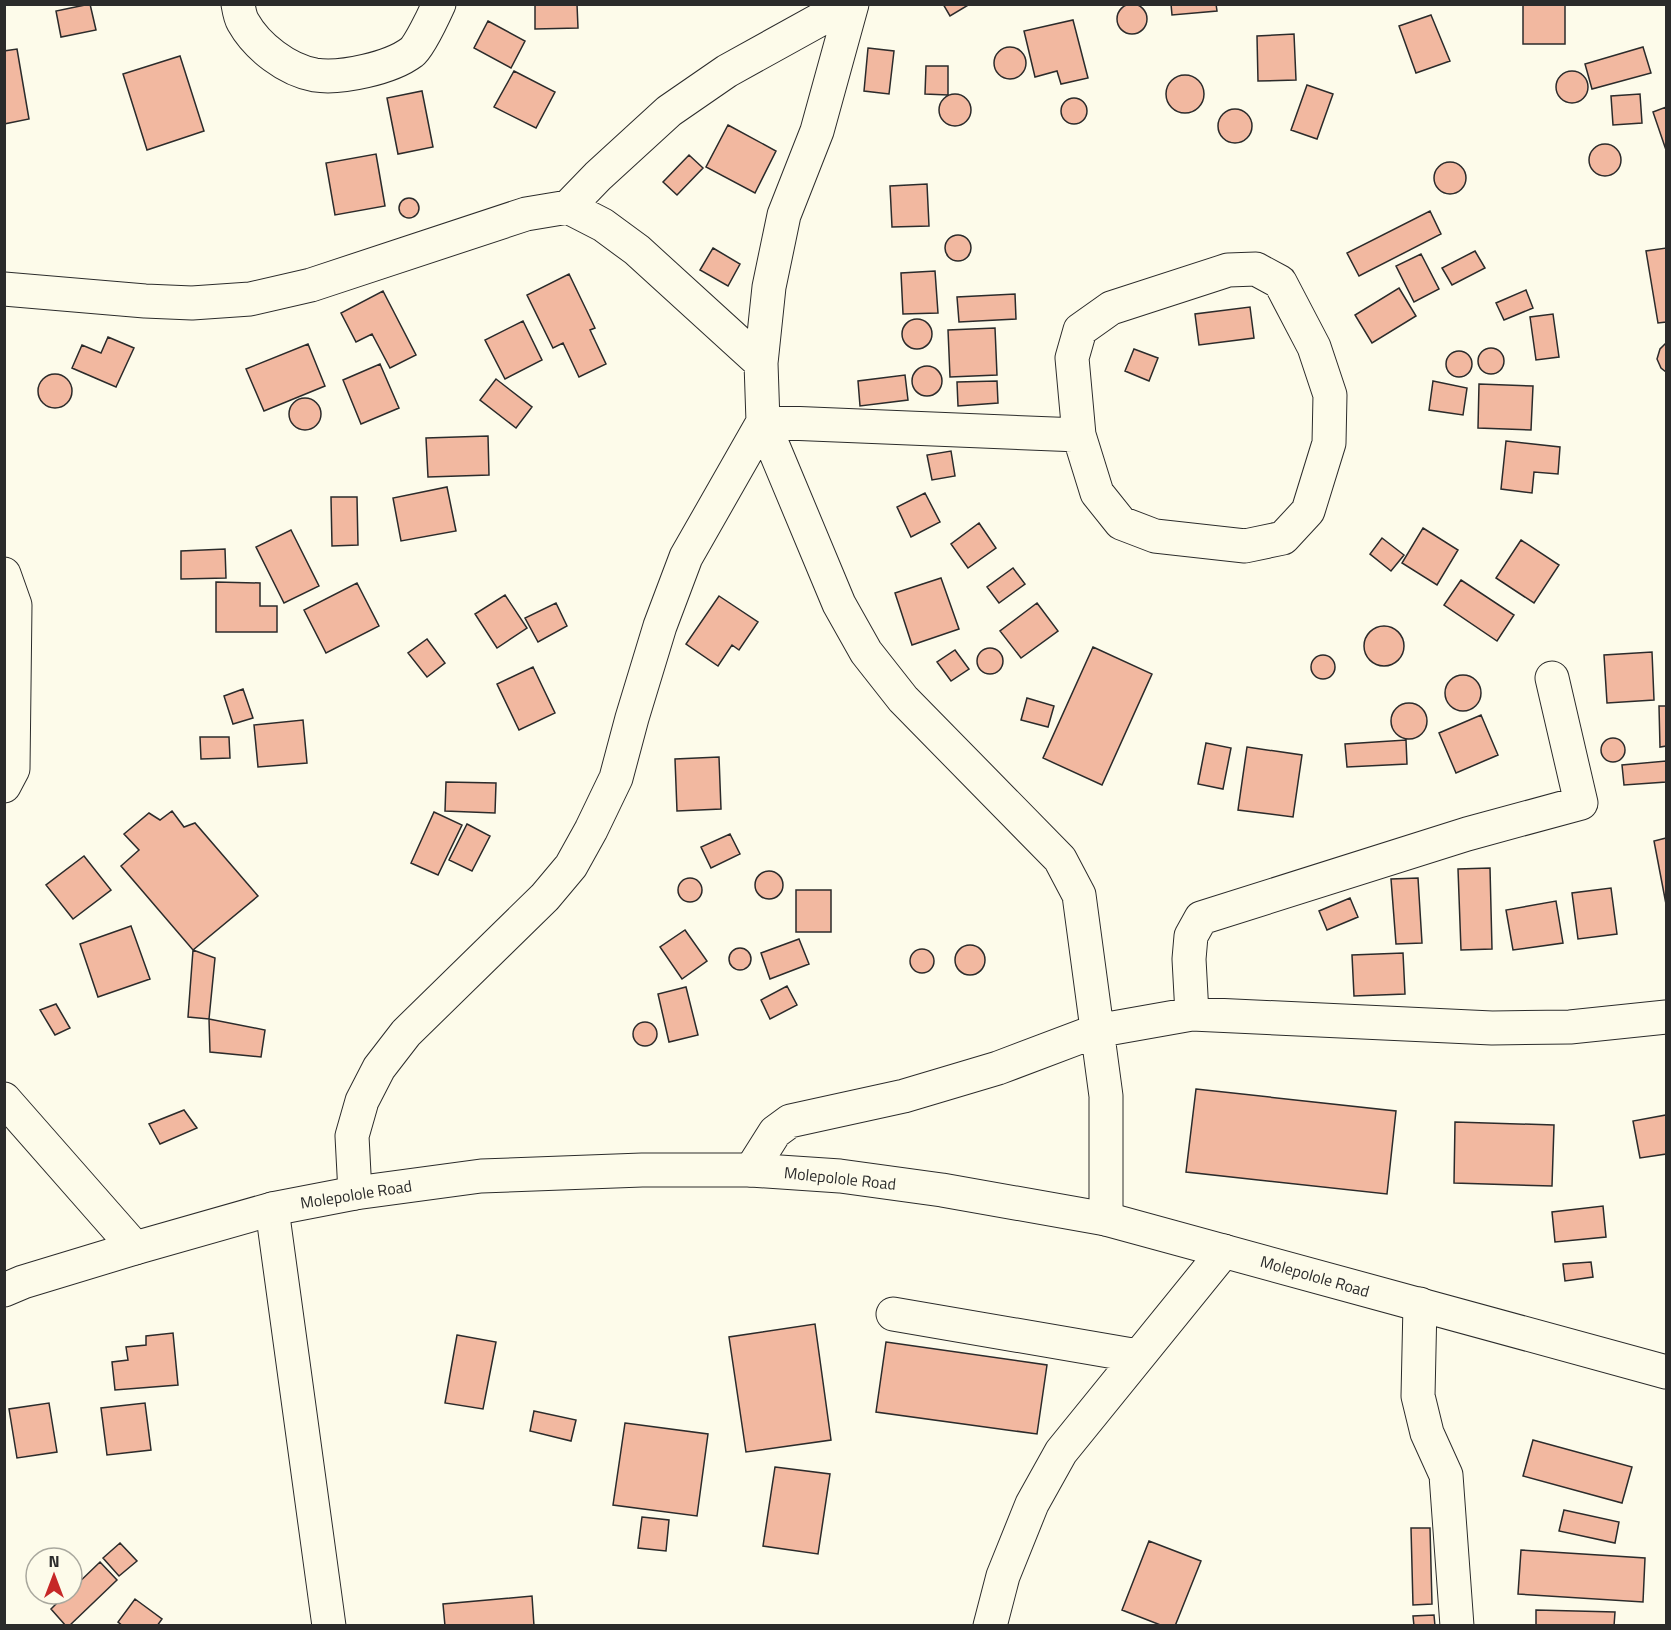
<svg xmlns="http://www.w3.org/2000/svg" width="1671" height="1630" font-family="'Titillium Web',sans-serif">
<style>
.building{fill:#f2b8a0;stroke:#2b2b2b;stroke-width:1.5}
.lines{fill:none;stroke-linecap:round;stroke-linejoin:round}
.minor-casing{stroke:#2b2b2b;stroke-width:35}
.major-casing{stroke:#2b2b2b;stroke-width:35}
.minor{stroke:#fdfbea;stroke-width:33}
.major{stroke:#fdfbea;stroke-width:33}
.labels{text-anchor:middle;stroke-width:4.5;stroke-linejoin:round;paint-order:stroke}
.street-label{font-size:16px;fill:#2b2b2b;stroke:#fdfbea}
</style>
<rect width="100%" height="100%" fill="#fdfbea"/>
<path class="building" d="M1117 19a15 15 0 1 1 30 0a15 15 0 1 1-30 0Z
M90,4l6,26 -35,7 -5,-26z
M535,4h42l1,24 -43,1z
M943,4h27l-20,12z
M1171,4h45l1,7 -45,4z
M1523,4h42v40h-42z
M1431,15l19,46 -34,12 -17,-47z
M1073,20l15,58 -27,6 -4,-13 -22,6 -11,-46z
M488,21l37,20 -14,27 -37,-20z
M1294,34l2,46 -38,1 -1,-45z
M994 63a16 16 0 1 1 32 0a16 16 0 1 1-32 0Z
M1643,47l8,26 -59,16 -7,-25z
M868,48l26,3 -5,43 -25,-3z
M17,49l12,70 -25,5v-73z
M180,56l24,75 -57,19 -24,-76z
M926,66h22v29l-23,-1z
M514,71l41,21 -19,36 -42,-21z
M1556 87a16 16 0 1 1 32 0a16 16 0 1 1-32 0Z
M1166 94a19 19 0 1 1 38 0a19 19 0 1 1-38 0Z
M1307,85l26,9 -16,45 -26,-9z
M422,91l11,56 -35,7 -11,-56z
M939 110a16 16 0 1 1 32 0a16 16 0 1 1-32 0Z
M1640,94l2,29 -29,2 -2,-29z
M1061 111a13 13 0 1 1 26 0a13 13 0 1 1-26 0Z
M1666,107v43l-13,-38z
M1218 126a17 17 0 1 1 34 0a17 17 0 1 1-34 0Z
M728,125l48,26 -21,42 -49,-26z
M1589 160a16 16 0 1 1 32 0a16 16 0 1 1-32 0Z
M376,154l9,52 -50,9 -9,-52z
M689,155l14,13 -26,27 -14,-13z
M1434 178a16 16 0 1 1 32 0a16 16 0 1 1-32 0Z
M927,184l2,42 -37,1 -2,-41z
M399 208a10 10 0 1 1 20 0a10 10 0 1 1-20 0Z
M1430,211l11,23 -82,42 -12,-23z
M945 248a13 13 0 1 1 26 0a13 13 0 1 1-26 0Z
M713,248l27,16 -12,22 -28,-16z
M1666,248v74l-8,1 -12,-72z
M1475,251l10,17 -33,17 -10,-17z
M1421,254l18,35 -25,13 -18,-36z
M935,271l3,42 -35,1 -2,-41z
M569,274l26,54 -5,2 16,34 -27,13 -16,-34 -10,5 -26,-53z
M1399,288l17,28 -44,27 -17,-28z
M1526,290l7,18 -29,12 -8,-17z
M383,291l33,64 -26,13 -18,-34 -16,8 -15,-29z
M1015,294l1,25 -57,3 -2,-25z
M1250,307l4,31 -55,7 -4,-31z
M1553,314l6,43 -23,3 -6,-43z
M902 334a15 15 0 1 1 30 0a15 15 0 1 1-30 0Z
M523,321l19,39 -37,19 -20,-39z
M995,328l2,47 -47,2 -2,-47z
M108,337l26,11 -18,39 -44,-19 10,-23 19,8z
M1666,343v29l-5,-4 -4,-9 3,-10z
M308,344l17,42 -61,25 -18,-42z
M1478 361a13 13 0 1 1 26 0a13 13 0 1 1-26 0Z
M1134,349l24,9 -9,23 -24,-10z
M1446 364a13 13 0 1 1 26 0a13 13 0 1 1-26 0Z
M380,364l19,44 -38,16 -18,-44z
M912 381a15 15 0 1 1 30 0a15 15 0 1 1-30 0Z
M38 391a17 17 0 1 1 34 0a17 17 0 1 1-34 0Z
M905,375l3,25 -48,6 -2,-25z
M496,379l36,28 -16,21 -36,-28z
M997,381l1,22 -40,3 -1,-24z
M1433,381l34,7 -4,27 -34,-5z
M1479,384l54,2 -2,44 -53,-2z
M289 414a16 16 0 1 1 32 0a16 16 0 1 1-32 0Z
M488,436l1,39 -61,2 -2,-39z
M1506,441l54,6 -2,27 -24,-2 -2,21 -31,-4z
M951,451l4,25 -23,4 -5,-25z
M447,487l9,44 -55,10 -8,-43z
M925,493l15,29 -29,15 -14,-30z
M331,497h26l1,48 -26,1z
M979,523l17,25 -28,20 -17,-24z
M1423,528l35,22 -21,35 -35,-22z
M291,530l28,56 -35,17 -28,-56z
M1382,538l22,17 -13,16 -21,-17z
M1521,540l38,25 -25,38 -38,-25z
M225,549l1,29 -45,1v-28z
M1013,568l12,16 -26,19 -12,-16z
M941,578l18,51 -47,16 -17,-52z
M1461,580l53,35 -17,26 -53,-36z
M216,582l44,1v23h17v26h-61z
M357,583l22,43 -53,27 -22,-43z
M505,595l22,33 -30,20 -22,-34z
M719,596l39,26 -19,28 -7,-5 -14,21 -32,-22z
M556,603l11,23 -29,16 -13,-24z
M1037,603l21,28 -37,27 -21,-27z
M1364 646a20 20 0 1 1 40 0a20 20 0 1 1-40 0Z
M427,639l18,24 -18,14 -19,-24z
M1093,647l59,27 -50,111 -59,-27z
M977 661a13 13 0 1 1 26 0a13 13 0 1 1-26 0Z
M955,650l14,19 -18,12 -14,-19z
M1652,652l2,48 -47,3 -3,-48z
M1311 667a12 12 0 1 1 24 0a12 12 0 1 1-24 0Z
M533,667l22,46 -36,17 -22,-46z
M1445 693a18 18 0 1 1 36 0a18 18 0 1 1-36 0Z
M243,689l10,29 -20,6 -9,-28z
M1027,698l27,8 -6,21 -27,-7z
M1391 721a18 18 0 1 1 36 0a18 18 0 1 1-36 0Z
M1659,706h7v40l-6,1z
M1481,715l17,40 -42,18 -17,-40z
M303,720l4,43 -49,4 -4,-42z
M200,737h29l1,21 -29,1z
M1601 750a12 12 0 1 1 24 0a12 12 0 1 1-24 0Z
M1406,740l1,24 -60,3 -2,-23z
M1206,743l25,5 -8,41 -25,-5z
M1247,747l55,8 -9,62 -55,-7z
M719,757l2,52 -44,2 -2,-52z
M1666,761v21l-42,3 -2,-20z
M446,782l50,1 -1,30 -50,-2z
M172,811l12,16 11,-4 63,73 -65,54 -72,-84 18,-16 -15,-16 25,-21 11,7z
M434,812l28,13 -24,50 -27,-12z
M467,824l23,12 -18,35 -23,-11z
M730,834l10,20 -29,14 -10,-21z
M1666,838v66l-12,-63z
M84,856l27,34 -38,29 -27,-34z
M1490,868l2,81 -31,1 -3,-81z
M755 885a14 14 0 1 1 28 0a14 14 0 1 1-28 0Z
M678 890a12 12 0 1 1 24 0a12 12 0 1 1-24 0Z
M1418,878l4,65 -26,1 -5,-65z
M1611,888l6,46 -39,5 -6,-46z
M796,890h35v42h-35z
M1350,898l8,19 -31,13 -8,-19z
M1556,901l7,42 -50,7 -7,-40z
M131,926l19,53 -52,18 -18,-53z
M685,930l22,31 -25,18 -22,-32z
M799,939l10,25 -39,15 -9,-26z
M955 960a15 15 0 1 1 30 0a15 15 0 1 1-30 0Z
M729 959a11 11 0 1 1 22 0a11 11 0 1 1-22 0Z
M910 961a12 12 0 1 1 24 0a12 12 0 1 1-24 0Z
M193,950l22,8 -6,61 -21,-2z
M1403,953l2,41 -51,2 -2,-41z
M787,986l10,19 -27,14 -9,-19z
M686,987l12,48 -29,7 -11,-48z
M56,1004l14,24 -15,7 -15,-25z
M209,1019l56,11 -4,27 -51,-5z
M633 1034a12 12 0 1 1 24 0a12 12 0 1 1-24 0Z
M1196,1089l200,22 -9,83 -201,-22z
M184,1110l13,18 -37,16 -11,-20z
M1666,1115v39l-26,4 -7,-37z
M1455,1122l99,3 -2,61 -98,-3z
M1603,1206l3,31 -51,5 -3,-30z
M1591,1262l2,15 -28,4 -2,-17z
M815,1324l16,116 -85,12 -17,-115z
M173,1333l5,52 -63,5 -3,-28 16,-2 -2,-13 20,-2v-9z
M457,1335l39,7 -13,67 -38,-6z
M886,1342l161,23 -10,69 -161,-22z
M49,1403l8,49 -40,6 -8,-49z
M145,1403l6,47 -44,5 -6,-47z
M534,1411l42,9 -5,21 -41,-10z
M625,1423l83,11 -11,82 -84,-11z
M1533,1440l99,27 -10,36 -99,-27z
M775,1467l55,7 -12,80 -55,-8z
M1564,1510l55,12 -4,21 -56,-12z
M642,1517l27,3 -3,31 -28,-3z
M1411,1528h19l2,76 -19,1z
M1149,1541l52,20 -26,65h-12l-41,-16z
M120,1543l17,18 -18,15 -16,-18z
M1521,1550l124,8 -2,44 -125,-8z
M100,1562l17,18 -48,46h-3l-15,-17 15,-15h6v-5z
M532,1596l2,30h-89l-2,-22z
M135,1599l27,20 -5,7h-34l-5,-4z
M1536,1610l79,2 -1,14h-78z
M1434,1615l1,11h-21l-1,-10z"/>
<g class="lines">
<defs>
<path id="minor" d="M238,4c1,6 2,13 5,18 14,25 44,48 72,53 26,4 76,-7 97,-23 7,-5 22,-37 27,-48
M568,207l35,18 34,25 124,113
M1256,269l24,13 34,65 16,48 -1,48 -21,68 -25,27 -38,8 -90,-10 -34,-13 -24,-30 -18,-58 -7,-77 8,-28 31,-22 117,-38z
M4,289l141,12 47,2 58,-4 61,-14 215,-71 42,-7 30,-31 71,-65 58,-40 121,-67
M1079,435l-316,-13 76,182 27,48 37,47 157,160 19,36 27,201v123
M4,574l11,31 -2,164 -9,17
M1192,1014l-3,-55 2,-23 10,-18 266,-84 114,-31 -29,-125
M4,1099l131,149
M751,1170l24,-38 15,-11 114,-25 94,-28 98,-37 96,-17 300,14 78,-1 96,-10
M355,1193l-3,-57 10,-35 17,-33 27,-35 139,-136 26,-31 20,-36 25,-52 16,-60 28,-92 26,-69 77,-135 -2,-59 8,-76 15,-72 33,-84 35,-127
M272,1209l57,417
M1420,1304l-2,92 9,37 19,42 11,151
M893,1314l245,42
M990,1626l13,-50 29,-72 29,-52 163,-201"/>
<path id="major" d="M4,1290l19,-8 112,-34 137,-39 83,-16 126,-17 161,-6h109l89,6 102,14 164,29 560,153"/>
</defs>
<use href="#minor" class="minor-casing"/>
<use href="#major" class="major-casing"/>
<use href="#minor" class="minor"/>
<use href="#major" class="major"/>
</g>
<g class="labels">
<g class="street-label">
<text transform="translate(840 1178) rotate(6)" y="6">Molepolole Road</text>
<text transform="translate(356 1194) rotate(-9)" y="6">Molepolole Road</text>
<text transform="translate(1315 1276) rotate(16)" y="6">Molepolole Road</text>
</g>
</g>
<rect width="1671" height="1630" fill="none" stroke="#2b2b2b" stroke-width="12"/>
<g transform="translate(54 1576)"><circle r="28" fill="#fdfbea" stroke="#a9a89e" stroke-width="1.5"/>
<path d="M0-4.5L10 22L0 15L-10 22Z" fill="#c62828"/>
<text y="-9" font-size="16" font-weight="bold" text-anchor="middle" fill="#2b2b2b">N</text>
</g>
</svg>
